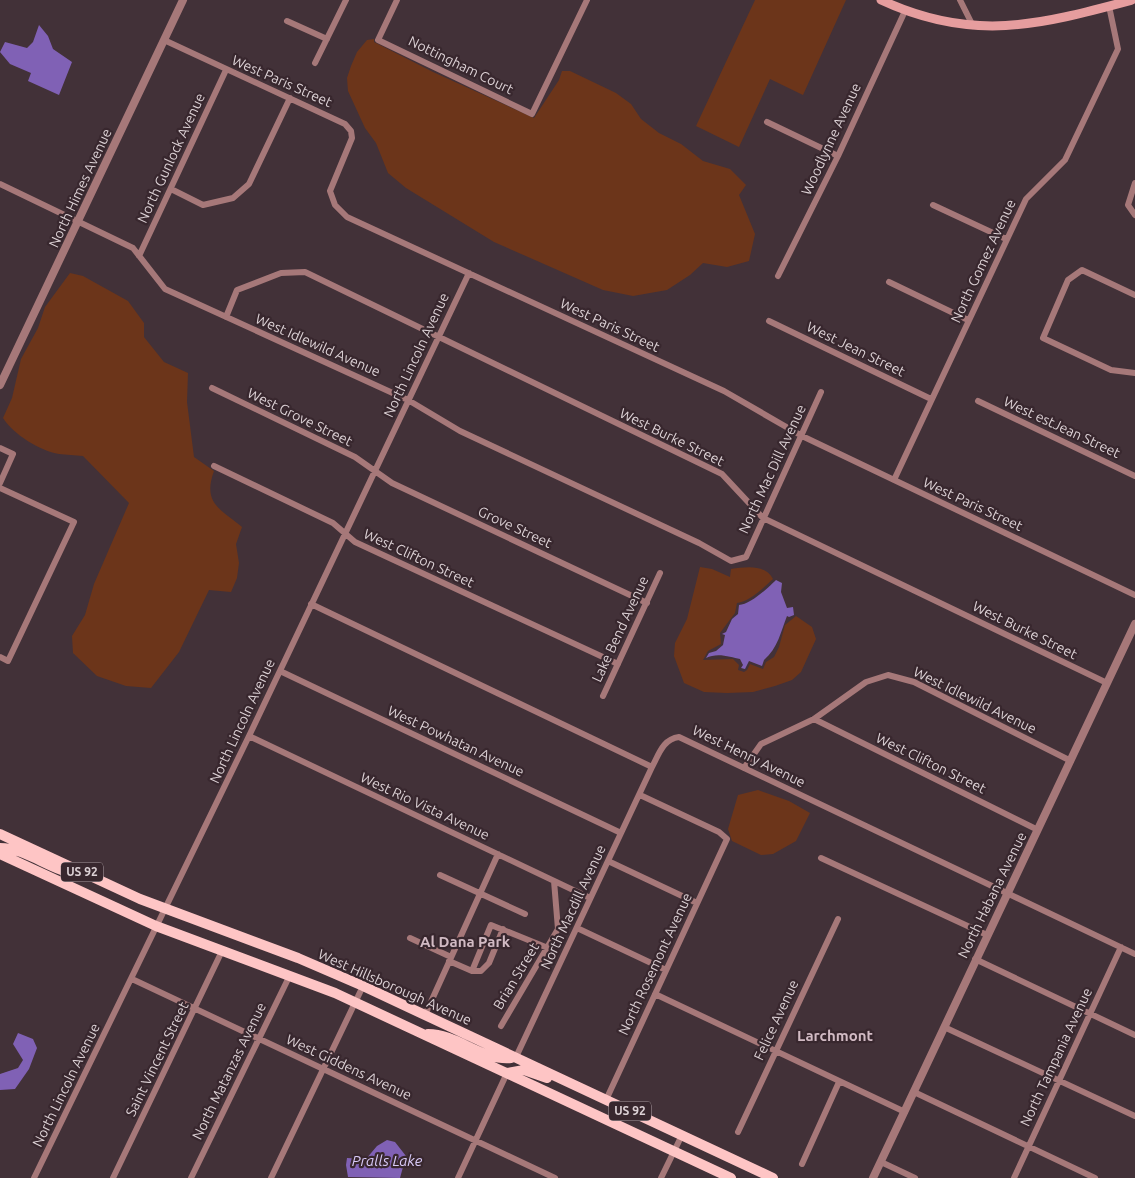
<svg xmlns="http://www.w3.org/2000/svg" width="1135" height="1178" font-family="Ubuntu,sans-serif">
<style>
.green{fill:#6c351a}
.water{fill:#8061b5}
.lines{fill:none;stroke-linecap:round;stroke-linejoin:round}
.minor{stroke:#a67879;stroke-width:6}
.tertiary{stroke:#a67879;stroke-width:8}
.secondary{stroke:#e69d9e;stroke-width:9}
.primary{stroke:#fec5c5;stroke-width:10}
.labels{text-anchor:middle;stroke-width:4.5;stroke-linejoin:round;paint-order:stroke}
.shield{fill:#38272e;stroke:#ab9ea3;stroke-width:1}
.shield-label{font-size:12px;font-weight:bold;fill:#dcd1d5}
.street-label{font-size:14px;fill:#dcd1d5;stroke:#38272e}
.neighbourhood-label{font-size:15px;font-weight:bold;fill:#d2bbc4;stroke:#38272e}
.water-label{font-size:15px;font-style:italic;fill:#d8caf7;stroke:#38272e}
</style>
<rect width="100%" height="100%" fill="#423138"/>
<path class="green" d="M755,0h91l-43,95 -33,-16 -31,68 -43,-21z
M374,39v3l59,30 101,46 25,-38 3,-9h8l46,22 15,11 10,15 18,14 22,11 22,17 27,8 16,16 -7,10 16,39 -6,27 -22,6 -24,-4 -13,12 -23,15 -34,6 -30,-6 -109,-48 -88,-54 -18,-15 -12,-30 -11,-15 -17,-37 -1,-13 4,-12 6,-14 10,-12z
M70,273l13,3 45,25 16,22v14l20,25 24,11 -1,29 7,55 20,14c-12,33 7,38 28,56l-6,17 3,19 -2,15 -6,14 -22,-2 -30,62 -28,36 -25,-2 -29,-10 -24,-23 -1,-17 13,-21 9,-31 35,-81 -46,-47c-8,-1 -17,-1 -24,-2 -19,-3 -46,-20 -56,-36l9,-20 9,-39 17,-31 7,-21z
M700,567l12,2 18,8 1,-8c15,-2 34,-5 42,10 -10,9 -22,22 -36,24l-2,10 -15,20 1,11 -13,7 -5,9 30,-1 6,6 -1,5 6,2 3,-2 3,-6 13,5 3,-7 8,-5 5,-10 6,-22 11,-9 16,11 4,12 -15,33 -9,8 -17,6 -22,6 -26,1 -23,-1 -20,-9 -10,-27 1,-13 12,-24z
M758,790l31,11 21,12 -14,28 -23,13 -12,1 -29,-14 -4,-12 10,-34z"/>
<path class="water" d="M39,25l9,11 5,13 19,13 -13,33 -31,-14 3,-8 -21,-9 -10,-12 5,-10 22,6 6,-6z
M776,580l6,3 -1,9 6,16 6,-1 1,8 -5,2 -2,-1c-6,15 -9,32 -23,44l-2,6 -13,-5 -4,8 -4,-1 2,-3 -3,-6c-9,-2 -23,-7 -34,-1l3,-5 7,-2 7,-6 2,-10 -3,-1 4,-2 6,-13 6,-5 1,-9c11,0 30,-18 37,-25z
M18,1033l15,6 4,9 -8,21 -14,20 -15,1v-16l18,-6 5,-8 -10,-16z
M387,1140l8,2 11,14 -6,22 -52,-1 -2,-12 1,-7 19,1 11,-13z"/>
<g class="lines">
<path class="minor" d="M397,0l-19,40 154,74 55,-114
M960,0l13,26
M287,21l40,18
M164,40l181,84 6,7 1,7 -22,53 5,14 12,12 377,174 78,45 333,159
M315,63l31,-63
M767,122l71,34
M1135,183l-7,22 7,10
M0,184l133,64 32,41 243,111 52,31 239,112 32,18 15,-4 75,-165
M171,189l32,16 30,-7 16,-14 41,-86
M933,205l73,34
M139,256l87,-186
M778,276l60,-120 67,-145
M889,282l79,38
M1135,295l-53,-25 -14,10 -25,58 68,32 24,3
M226,317l11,-27 44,-17 24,-1 417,202 41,44 344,165
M769,321l162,78
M212,388l143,69 37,26 255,120
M978,401l157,75
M0,448l13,6 -13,29
M214,466l119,57 22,19 263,122
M894,480l132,-281 39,-39 53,-111 -9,-43
M0,488l74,34 -66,139 -8,-4
M311,604l341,163
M280,671l341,162
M603,696l57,-123
M814,719l224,111
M249,736l341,162
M744,768l17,-24 53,-25 52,-37 22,-7 26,7 157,79
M821,858l166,77
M608,861l89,42
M440,875l85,39
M577,928l89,42
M410,938l41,19
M975,959l160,76
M449,961l23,10h9l8,-8 14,-34
M472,971l19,-46 57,23
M132,979l423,199
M655,994l250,118
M425,1015l73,-161
M501,1026l57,-97 -4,-48
M944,1027l191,89
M516,1057l136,-290c7,-13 11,-28 27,-30l456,217
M914,1092l181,86
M606,1100l121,-261 -8,-7 -79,-37
M738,1132l100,-213
M881,1162l34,16
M802,1164l37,-82
M34,1178l215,-442 220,-463
M113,1178l109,-227
M191,1178l99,-203
M271,1178l92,-192
M458,1178l49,-105
M661,1178l21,-43
M1014,1178l107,-231"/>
<path class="tertiary" d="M0,385l183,-385
M873,1178l262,-554"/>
<path class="secondary" d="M881,0c92,43 158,25 251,0"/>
<path class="primary" d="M0,834l140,65 158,59 65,28 410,192
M0,848c28,0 53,25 83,27
M0,854l156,72 179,67 396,185
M428,1034c29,0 54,27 83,24
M507,1073l17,-3 23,8"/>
</g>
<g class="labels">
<g class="shield">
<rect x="61" y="862.5" width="42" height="19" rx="4"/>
<rect x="609" y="1101.5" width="42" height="19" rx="4"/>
</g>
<g class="shield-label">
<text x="82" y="876">US 92</text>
<text x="630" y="1115">US 92</text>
</g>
<g class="street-label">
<text transform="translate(461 65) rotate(26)" y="5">Nottingham Court</text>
<text transform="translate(282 81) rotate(24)" y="5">West Paris Street</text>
<text transform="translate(831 139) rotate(-65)" y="5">Woodlynne Avenue</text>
<text transform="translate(171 158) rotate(-65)" y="5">North Gunlock Avenue</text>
<text transform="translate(80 188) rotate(-65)" y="5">North Himes Avenue</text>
<text transform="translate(983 261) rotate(-65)" y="5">North Gomez Avenue</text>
<text transform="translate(610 325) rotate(25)" y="5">West Paris Street</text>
<text transform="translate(318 345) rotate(24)" y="5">West Idlewild Avenue</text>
<text transform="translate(856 349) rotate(26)" y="5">West Jean Street</text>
<text transform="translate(416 355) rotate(-65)" y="5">North Lincoln Avenue</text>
<text transform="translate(300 417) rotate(26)" y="5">West Grove Street</text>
<text transform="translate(1062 427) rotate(25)" y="5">West estJean Street</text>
<text transform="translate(672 437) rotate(26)" y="5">West Burke Street</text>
<text transform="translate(772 469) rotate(-65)" y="5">North Mac Dill Avenue</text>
<text transform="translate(973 504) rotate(25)" y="5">West Paris Street</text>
<text transform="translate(515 527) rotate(25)" y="5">Grove Street</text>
<text transform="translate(419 558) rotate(25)" y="5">West Clifton Street</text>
<text transform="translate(620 629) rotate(-65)" y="5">Lake Bend Avenue</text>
<text transform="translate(1025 630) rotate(26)" y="5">West Burke Street</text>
<text transform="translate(975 700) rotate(26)" y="5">West Idlewild Avenue</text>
<text transform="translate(242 721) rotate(-65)" y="5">North Lincoln Avenue</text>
<text transform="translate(456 741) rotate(25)" y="5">West Powhatan Avenue</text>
<text transform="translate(749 756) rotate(26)" y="5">West Henry Avenue</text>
<text transform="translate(931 763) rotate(26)" y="5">West Clifton Street</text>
<text transform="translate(425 806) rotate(25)" y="5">West Rio Vista Avenue</text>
<text transform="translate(992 895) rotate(-64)" y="5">North Habana Avenue</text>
<text transform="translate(573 907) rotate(-65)" y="5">North Macdill Avenue</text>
<text transform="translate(655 964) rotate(-65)" y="5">North Rosemont Avenue</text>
<text transform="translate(516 976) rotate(-59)" y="5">Brian Street</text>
<text transform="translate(395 987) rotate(24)" y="5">West Hillsborough Avenue</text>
<text transform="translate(776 1020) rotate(-65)" y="5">Felice Avenue</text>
<text transform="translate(1056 1057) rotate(-65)" y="5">North Tampania Avenue</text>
<text transform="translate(157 1059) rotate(-64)" y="5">Saint Vincent Street</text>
<text transform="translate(349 1067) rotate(25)" y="5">West Giddens Avenue</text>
<text transform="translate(229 1071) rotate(-64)" y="5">North Matanzas Avenue</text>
<text transform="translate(66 1085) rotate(-64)" y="5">North Lincoln Avenue</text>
</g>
<g class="neighbourhood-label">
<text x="465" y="947">Al Dana Park</text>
<text x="835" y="1041">Larchmont</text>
</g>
<g class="water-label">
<text x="387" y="1166">Pralls Lake</text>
</g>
</g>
</svg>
